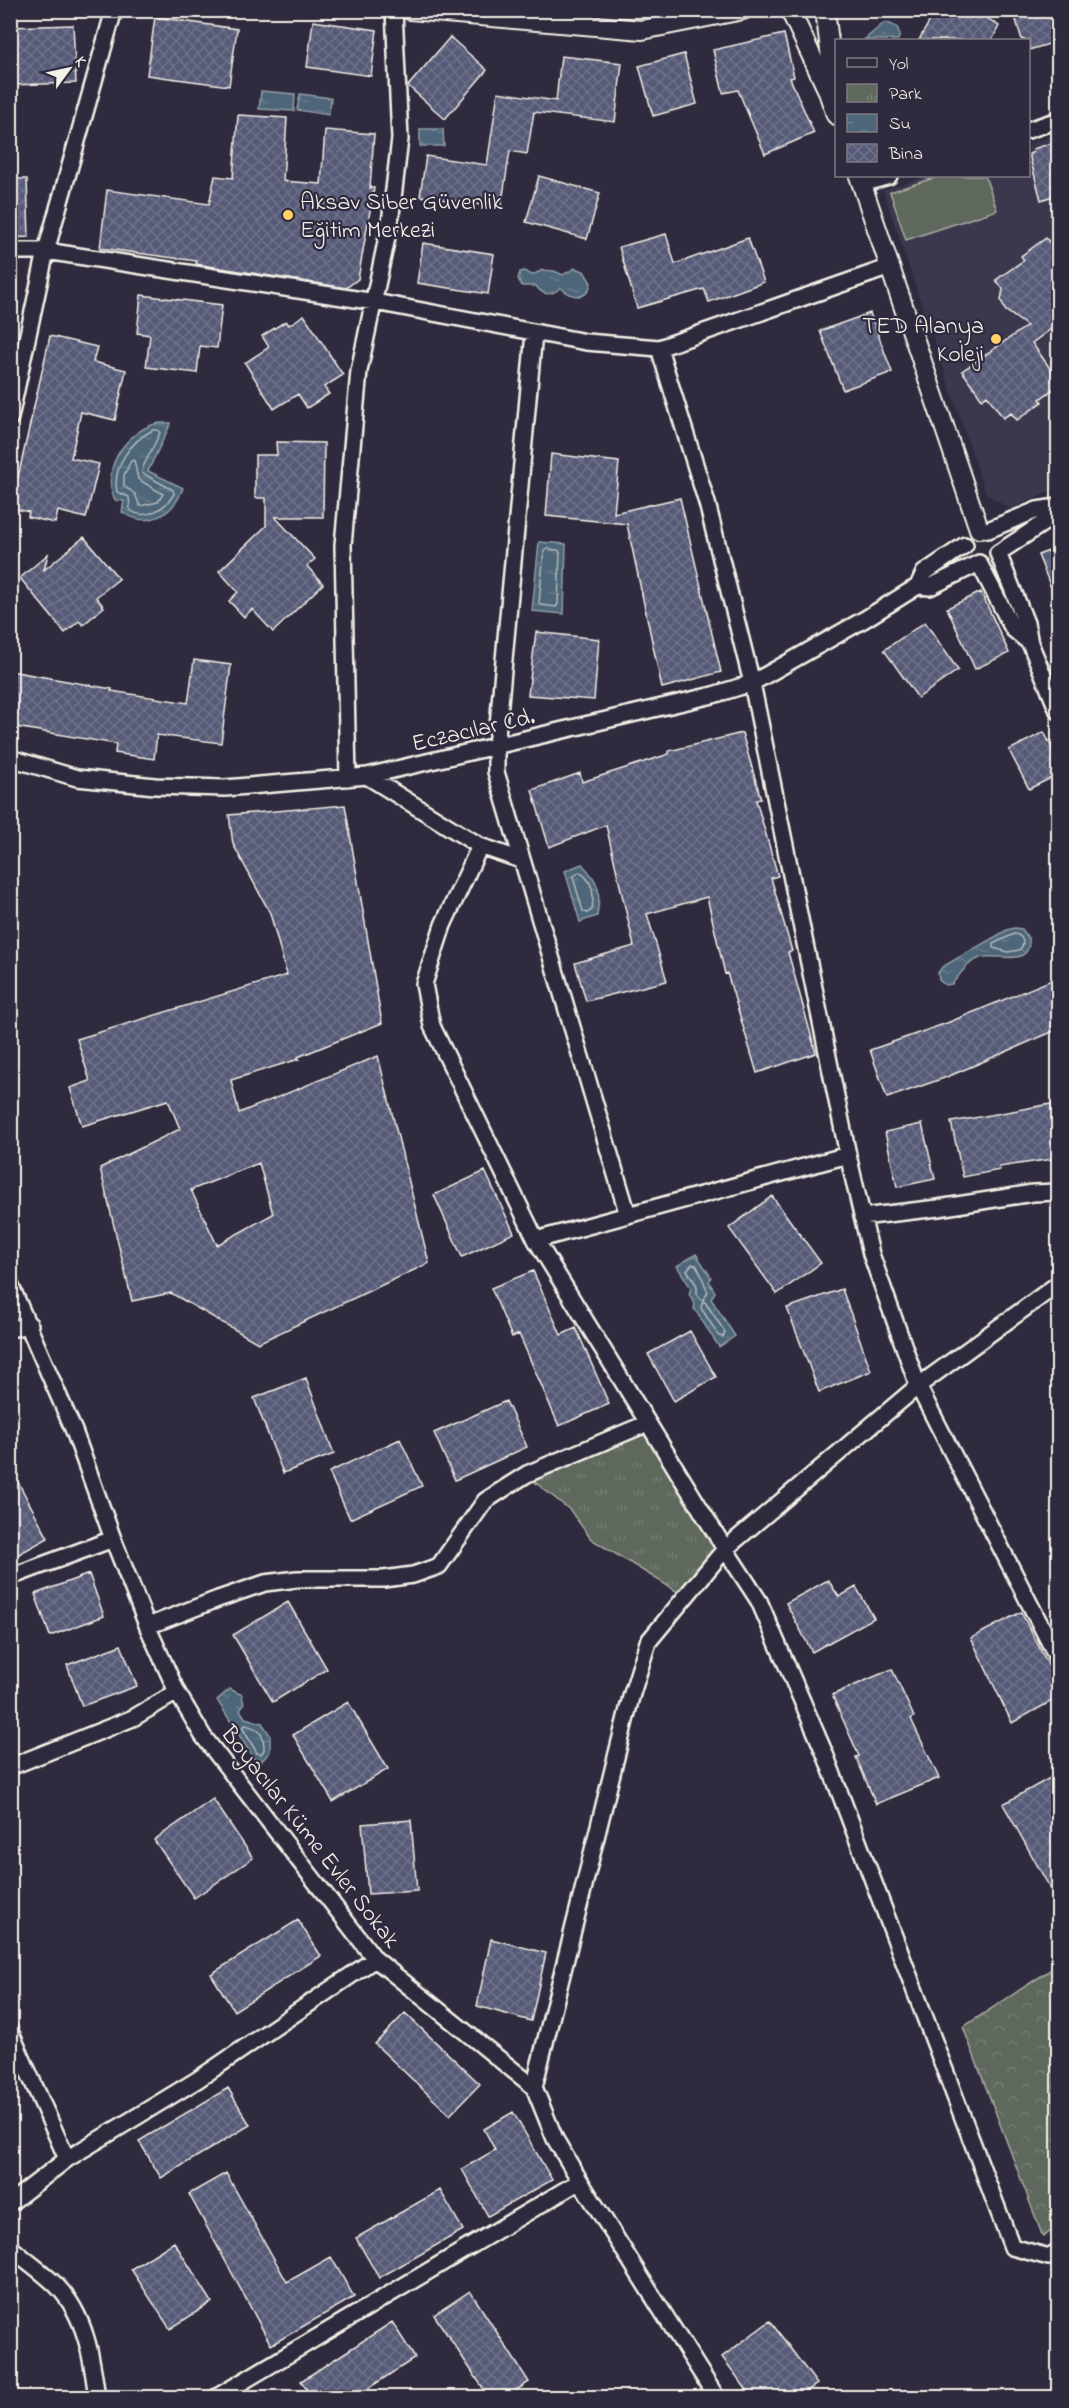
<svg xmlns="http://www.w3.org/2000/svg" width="1069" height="2408" font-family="'Indie Flower',sans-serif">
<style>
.built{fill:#3b384e}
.forest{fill:url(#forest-crowns);stroke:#a9aca2;stroke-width:1.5}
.park{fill:url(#park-tufts);stroke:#a9aca2;stroke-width:1.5}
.pitch{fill:#5e685d;stroke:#a9aca2;stroke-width:1.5}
.water{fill:url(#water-ripples);stroke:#909ea5;stroke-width:1.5}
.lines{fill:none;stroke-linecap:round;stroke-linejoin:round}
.shore{stroke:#b2b9bc;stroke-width:1.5}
.building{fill:url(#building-cross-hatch);stroke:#f4f1e8;stroke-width:1.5;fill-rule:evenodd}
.minor-casing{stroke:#f4f1e8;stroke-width:20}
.tertiary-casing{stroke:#f4f1e8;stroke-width:22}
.minor{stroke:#2f2a3d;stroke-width:15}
.tertiary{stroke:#2f2a3d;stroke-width:18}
.poi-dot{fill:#ffd166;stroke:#2f2a3d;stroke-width:2}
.labels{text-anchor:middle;stroke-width:4.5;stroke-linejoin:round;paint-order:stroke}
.poi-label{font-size:24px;fill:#f4f1e8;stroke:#2f2a3d;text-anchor:start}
.street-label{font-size:24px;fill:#f4f1e8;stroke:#2f2a3d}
</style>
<defs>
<pattern id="forest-crowns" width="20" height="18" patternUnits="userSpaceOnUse" patternTransform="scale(1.5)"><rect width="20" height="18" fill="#5e685d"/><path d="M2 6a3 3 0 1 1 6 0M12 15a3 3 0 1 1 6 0" fill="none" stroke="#767e74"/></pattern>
<pattern id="park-tufts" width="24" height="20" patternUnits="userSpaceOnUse" patternTransform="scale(1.5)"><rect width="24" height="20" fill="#5e685d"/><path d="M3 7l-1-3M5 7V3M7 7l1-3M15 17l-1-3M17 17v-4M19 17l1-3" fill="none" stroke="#767e74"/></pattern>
<pattern id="water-ripples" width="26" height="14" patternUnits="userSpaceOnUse" patternTransform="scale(1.5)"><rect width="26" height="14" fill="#4e6679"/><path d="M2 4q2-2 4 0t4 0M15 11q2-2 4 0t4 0" fill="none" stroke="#687c8c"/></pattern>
<pattern id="building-cross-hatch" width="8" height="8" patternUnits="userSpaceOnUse" patternTransform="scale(1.5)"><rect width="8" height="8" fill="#565a77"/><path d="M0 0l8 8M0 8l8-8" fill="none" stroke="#6f728a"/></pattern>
</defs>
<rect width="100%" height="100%" fill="#2f2a3d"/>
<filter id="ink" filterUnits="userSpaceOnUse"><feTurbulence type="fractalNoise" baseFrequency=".0167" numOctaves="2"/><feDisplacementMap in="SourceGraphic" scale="12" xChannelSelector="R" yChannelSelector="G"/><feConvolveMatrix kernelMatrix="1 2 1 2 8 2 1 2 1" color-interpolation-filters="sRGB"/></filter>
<g filter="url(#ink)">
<path class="built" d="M1058,134v354l-48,21 -24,-15 -103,-304 45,-14h100l1,-32z"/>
<path class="forest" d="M1058,1965v261l-15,11 -80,-210z"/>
<path class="park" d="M646,1430l73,119 -38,45 -90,-55 -21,-29 -39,-31z"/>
<path class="pitch" d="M940,176h45l12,34 -91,30 -16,-48z"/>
<path class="water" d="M885,22l12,5 3,8 -2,5h-34z
M261,91l34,3 -1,17 -35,-2z
M300,94l31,4 -2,17 -32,-5z
M420,129h23l1,17h-24z
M575,268l9,3 7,12c-4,19 -20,14 -30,5 -10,7 -17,9 -25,-2h-14l-4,-7 2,-7 4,-1 8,4 11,-5 11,1 9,4z
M160,423h11l-23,48 35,17c-10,28 -36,41 -61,24l2,-11 -9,-1c-16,-31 13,-72 45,-77z
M539,542l27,2 -2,70 -32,-3z
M582,864c18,19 19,27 15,52l-17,6 -15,-51z
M1014,928l8,1 7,10c2,30 -32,13 -49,19 -14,5 -19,16 -28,26l-7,1 -6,-5 -1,-7 4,-6 65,-37z
M696,1254l15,23 -2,5 6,10 -4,7 24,37 -16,11 -25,-39 1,-4 -6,-10 2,-6 -14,-22z
M230,1689l12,6 2,10 -4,5 5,8 17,5 8,12v17l-12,13 -41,-65z"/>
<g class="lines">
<path class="shore" d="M153,430h5l2,3 -17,34 -1,6 31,17 1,4c-8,13 -28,28 -44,16l-1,-13 -12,-5c-5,-26 14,-51 36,-62z
M134,460l4,19 25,15 -5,8 -18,4 -5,-12 -11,-8v-11l7,-14z
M547,549l11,1 2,2 -2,52 -2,3 -15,-2 -2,-2 5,-52z
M579,872c15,8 15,23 13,38l-5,3 -4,-2 -10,-34z
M1014,934c9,1 12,10 5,16l-11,2 -15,-4v-4z
M692,1264l4,1c6,9 7,17 12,27l-5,9 -6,-7v-8l-10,-16z
M705,1302l20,30 -2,5 -4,-1 -18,-28 1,-5z
M246,1725c15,4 18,10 18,25l-3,4 -4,-1 -14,-24v-3z"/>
</g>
<path class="building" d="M936,10h39l24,16 -7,14h-73z
M1013,10h38l8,31 -30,9v-10h-7z
M155,17l82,12 -8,57 -82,-11z
M313,21l64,9 -6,46 -64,-9z
M73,25l3,58 -66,2v-58z
M784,34l10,43 -4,1 24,55 -49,21 -27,-64 -15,3 -10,-43z
M450,37l37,33 -42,49 -37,-33z
M684,54l13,50 -44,12 -14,-50z
M561,56l61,7 -7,59 -81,-10 -7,42 -17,-3 -9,57 -81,-12 6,-40 61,9 11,-73 58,9z
M238,115l49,3 -4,63 38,3 4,-54 49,4 -4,54h4l-16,91 -12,9 -150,-24 1,-3 -97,-13 7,-58 102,14 6,-28 18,2z
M1059,141v53l-18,6 -12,-46 5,-2 -1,-3z
M539,176l61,17 -13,46 -61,-17z
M10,179h17l2,58 -19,1z
M666,234l9,30 73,-26 16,44 -55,20 -5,-13 -67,19 -18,-61z
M1059,235v88l-27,20 27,38v4l-19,14 2,3 -25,18 -6,-7 -8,5 -16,-23 -5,4 -20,-28 65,-45 -22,-16 -4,-10 2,-11 -7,-9 28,-20 -3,-4 25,-18 3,4z
M423,243l71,11 -6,40 -71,-11z
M141,295l81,10 -5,43 -17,-2 -3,27 -51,-6 4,-32 -13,-2z
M870,313l22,59 -49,18 -23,-59z
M304,315l39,60 -19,12 5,7 -22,14 -9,-14 -24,15 -29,-46 24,-16 -7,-11 24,-15 3,4z
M50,336l47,11 -4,15 33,8 -11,50 -34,-8 -10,46 28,6 -13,54 -28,-7 -3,12 -27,-6 1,-5 -18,-4z
M276,442l48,1 -1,74h-48l40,42 -8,7 16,18 -50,48 -21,-23 -8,8 -15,-16 9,-9 -19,-21 47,-45v-28h-11v-43h22z
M551,454l68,8 -5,51 66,-15 41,174 -59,16 -35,-164 -81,-8z
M84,537l35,42 -23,18 8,10 -21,18 -4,-4 -14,12 -45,-55 28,-24 -4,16z
M1059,547v58h-1l-20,-50z
M981,592l28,61 -34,16 -28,-61z
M925,622l33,48 -40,28 -34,-48z
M536,632l63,7 -5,61 -66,-5z
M194,660l37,5 -10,78 -64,-8 -3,24 -39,-6 1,-9 -106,-18v-55l102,18 -1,2 77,12z
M1044,732l15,29v13l-30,15 -20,-39z
M742,733l19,66 -5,1 22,76 -7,2 21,73 -4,1 28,101 -59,20 -30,-100 -2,1 -18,-77 -60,17 20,67 -81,20 -11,-38 59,-17 -28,-121 -57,22 -17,-57 48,-17 2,9 87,-28v-3z
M345,805l37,218 -84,34 1,2 -68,21 8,33 139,-57 51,207 -171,80 -87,-50 -39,8 -32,-133 80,-39 -12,-29 -86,26 -12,-38 20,-7 -13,-42 210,-64 -17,-62 -37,-69 -4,-29zM259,1163l14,51 -56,31 -26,-55z
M1059,977v52l-112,48 -60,21 -17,-48 77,-27z
M1051,1104l8,54 -60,9 1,3 -37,7 -12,-55z
M922,1124l13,55 -38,8 -12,-55z
M485,1171l29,62 -52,24 -28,-62z
M772,1196l49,67 -44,31 -48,-66z
M533,1271l28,64 15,-7 33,76 -50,22 -40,-92 -7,3 -21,-49z
M842,1289l29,82 -52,21 -32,-84z
M690,1331l26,46 -42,24 -26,-47z
M306,1378l28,76 -51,19 -29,-75z
M506,1401l21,46 -72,33 -21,-47z
M400,1439l22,47 -72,33 -21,-47z
M10,1467l38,71 -38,21z
M89,1574l15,42 -54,20 -15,-42z
M828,1580l11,17 17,-10 18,31 -62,34 -26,-49z
M288,1602l39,67 -54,33 -40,-67z
M1021,1612l38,74v11l-47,26 -41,-85z
M121,1645l16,41 -55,20 -15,-41z
M892,1669l22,48 -3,2 28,59 -63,26 -20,-47 3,-1 -27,-61z
M348,1702l40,67 -55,33 -40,-67z
M1059,1773v131l-56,-100z
M213,1799l40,59 -59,40 -40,-58z
M411,1820l6,71 -49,3 -6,-70z
M298,1920l23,36 -87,55 -23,-37z
M491,1939l55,14 -15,68 -54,-15z
M405,2013l75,71 -30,31 -75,-71z
M228,2088l22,37 -89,53 -22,-37z
M513,2112l39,68 -64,36 -26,-47 33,-19 -11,-21z
M226,2173l61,109 44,-25 23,40 -83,48 -82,-151z
M440,2190l23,40 -84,48 -23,-40z
M174,2242l38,60 -42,27 -39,-60z
M470,2291l59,91 -23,15h-17l-55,-82z
M770,2321l47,63 -19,13h-46l-30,-40z
M392,2322l23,36 -60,39h-43l-11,-16z"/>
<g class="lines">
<defs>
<path id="minor" d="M1028,130l30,-10
M862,184l27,-8
M10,251h36l329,51 211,40 73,6 231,-81
M534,333l-38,414v25l132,443
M659,348l48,155 45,180 96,472 23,99 47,132 140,273
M10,418l36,-167 68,-241
M965,545l-41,28 -6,13 12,1 49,-24 34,66 17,14 -4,-20 -28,-70 47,-31 12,-15 -20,3 -49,20
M1030,643l28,68
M10,758l67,20 78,8 70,2 142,-12 346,-81 39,-12 113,-64 53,-33
M367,776l113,70 41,14
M348,778l-5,-233 16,-174 31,-148 10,-84 -6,-129
M480,846l-37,79 -19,59 8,42 104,214 189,309 34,52 66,153 187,493 37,10 9,-6
M862,1217l76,-9 95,-15 25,-1
M536,1240l312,-85
M10,1284l64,147 39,108 36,91 28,62 26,44 172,223 159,128
M10,1329l20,-4
M10,1577l103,-38
M148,1626l70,-27 47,-16 32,-4h87l29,-4 26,-9 46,-65 23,-15 19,-12 121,-51
M10,1767l123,-49 44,-26
M10,2031l57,128
M10,2203l57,-44 130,-79 178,-121
M10,2247c15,13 33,25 47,39 29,30 35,72 40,112
M215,2398l365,-217
M717,2398l-137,-217 -25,-42 -21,-52 97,-390 17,-55 77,-93 193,-163 140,-102"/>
<path id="tertiary" d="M410,10l232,20 101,-20
M790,10l37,79 5,-23 -7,-56
M827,89l9,26
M859,176l120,353"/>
</defs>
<use href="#minor" class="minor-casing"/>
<use href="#tertiary" class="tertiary-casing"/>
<use href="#minor" class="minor"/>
<use href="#tertiary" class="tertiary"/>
</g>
</g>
<g class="poi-dot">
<circle cx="288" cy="215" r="6"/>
<circle cx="996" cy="339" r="6"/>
</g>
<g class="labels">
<g class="poi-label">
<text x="300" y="209">Aksav Siber Güvenlik<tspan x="300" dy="28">Eğitim Merkezi</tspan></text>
<text x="984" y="333" text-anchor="end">TED Alanya<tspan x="984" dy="28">Koleji</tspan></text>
</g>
<g class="street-label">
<text transform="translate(473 729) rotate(-13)" y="8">Eczacılar Cd.</text>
<text transform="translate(311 1836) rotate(52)" y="8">Boyacılar Küme Evler Sokak</text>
</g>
</g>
<rect width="1069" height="2408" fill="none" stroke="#2f2a3d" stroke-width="36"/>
<rect x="18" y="18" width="1033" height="2372" fill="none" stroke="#f4f1e8" stroke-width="2" filter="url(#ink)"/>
<rect x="835" y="39" width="195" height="138" fill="#2f2a3d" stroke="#7e7a81" stroke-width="1.5"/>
<rect x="847" y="58" width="30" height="9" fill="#2f2a3d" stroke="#7e7a81" stroke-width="1.5"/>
<text x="889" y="69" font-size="18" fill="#f4f1e8">Yol</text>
<rect x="847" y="84" width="30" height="18" fill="url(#park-tufts)" stroke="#7e7a81" stroke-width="1.5"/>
<text x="889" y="99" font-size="18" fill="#f4f1e8">Park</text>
<rect x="847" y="114" width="30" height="18" fill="url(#water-ripples)" stroke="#7e7a81" stroke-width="1.5"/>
<text x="889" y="129" font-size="18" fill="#f4f1e8">Su</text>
<rect x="847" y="144" width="30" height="18" fill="url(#building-cross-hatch)" stroke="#7e7a81" stroke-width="1.5"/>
<text x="889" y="159" font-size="18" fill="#f4f1e8">Bina</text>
<g transform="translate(69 69) rotate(57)" stroke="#2f2a3d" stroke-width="4.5" paint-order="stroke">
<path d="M0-4.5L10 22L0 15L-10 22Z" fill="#f4f1e8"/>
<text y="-9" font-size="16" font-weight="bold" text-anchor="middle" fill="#f4f1e8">K</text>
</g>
</svg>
